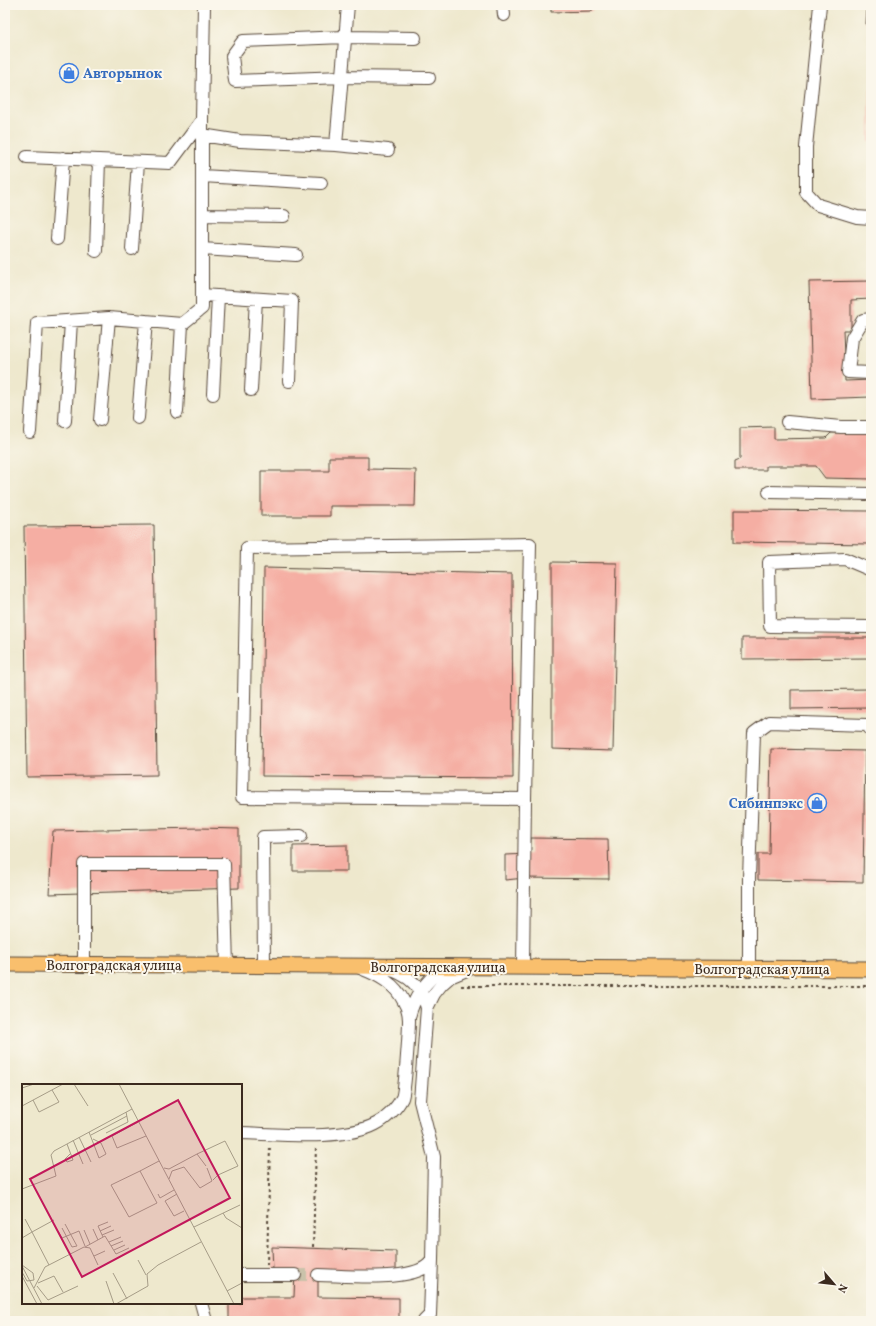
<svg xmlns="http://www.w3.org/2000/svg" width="876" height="1326" font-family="Vollkorn,serif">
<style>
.building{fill:#f5aea3}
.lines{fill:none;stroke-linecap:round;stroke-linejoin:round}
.minor-tunnel{stroke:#cac2aa;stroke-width:12;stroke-dasharray:12 6;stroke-linecap:butt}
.minor-casing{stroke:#564638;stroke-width:14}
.major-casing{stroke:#564638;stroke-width:17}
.path{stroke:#564638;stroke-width:2;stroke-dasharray:3 3;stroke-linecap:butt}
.minor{stroke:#fff;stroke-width:12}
.major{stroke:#f9bf6d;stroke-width:15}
.labels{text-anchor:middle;stroke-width:4;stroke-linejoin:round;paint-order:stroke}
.shop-label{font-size:14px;font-weight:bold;fill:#366cbe;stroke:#fbf7ec;text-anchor:start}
.street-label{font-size:14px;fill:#3b2a1e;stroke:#fbf7ec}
.inset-road{fill:none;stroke:#a69c87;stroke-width:1}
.view{fill:#c2185b;fill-opacity:0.15;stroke:#c2185b;stroke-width:2}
.inset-edge{fill:none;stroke:#3b2a1e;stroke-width:2}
</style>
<rect width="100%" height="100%" fill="#fbf7ec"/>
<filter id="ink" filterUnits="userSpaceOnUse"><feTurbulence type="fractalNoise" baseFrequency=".025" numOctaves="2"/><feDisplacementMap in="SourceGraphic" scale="8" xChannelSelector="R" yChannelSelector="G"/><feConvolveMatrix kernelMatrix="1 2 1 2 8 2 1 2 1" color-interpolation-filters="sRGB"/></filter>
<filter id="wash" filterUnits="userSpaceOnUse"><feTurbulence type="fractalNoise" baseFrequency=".012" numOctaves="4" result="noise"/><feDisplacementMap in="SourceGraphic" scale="16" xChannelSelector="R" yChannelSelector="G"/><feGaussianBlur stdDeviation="0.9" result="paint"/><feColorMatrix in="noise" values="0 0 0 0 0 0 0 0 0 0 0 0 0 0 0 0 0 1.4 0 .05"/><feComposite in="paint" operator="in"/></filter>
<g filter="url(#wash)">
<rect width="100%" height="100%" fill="#eee8cd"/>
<g id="blocks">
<path class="building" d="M551,5h41v6l-41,1z
M867,5l4,1v19h-5z
M870,88h1v54h-2z
M871,281v18l-20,1v30h-8l2,51 26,-1v17l-59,2 -3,-117z
M774,427v12l52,-1 5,-5 40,-1v47l-46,-1 -9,-12h-50v4h-31v-9l5,-2v-31z
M329,457h39v12l48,1 -1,36h-85v10h-69v-45h68z
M734,510l137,1v33l-137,-2z
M154,525l3,250 -130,2 -3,-251z
M552,562l65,1 -4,188 -61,-2z
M264,568l248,6 1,204 -251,-2z
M742,638h129v20l-129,1z
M869,689l1,19 -79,1v-19z
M771,749l94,2 -2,131 -105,-2v-26h11z
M200,828l39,1v59l-190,6 4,-63z
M531,838l77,1 1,40 -84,-1 -20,2v-25l25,-1z
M347,845v26h-54v-25z
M272,1247l124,4v22l-78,-1v25l81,1v23h-170v-18h12v-6h53l1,-26h-22z"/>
</g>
</g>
<g filter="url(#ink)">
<use href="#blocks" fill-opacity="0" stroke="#564638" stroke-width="1"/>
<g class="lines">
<path class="minor-tunnel" d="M295,1275h23"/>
<defs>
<path id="minor" d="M503,5l1,10
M820,5l-14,142v45l12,13 39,12 14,1
M415,38l-70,-1 -102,4 -11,15 3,25 107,-4 87,1
M202,135l38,6 96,4 12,-140
M336,145l52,5
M27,157l143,6 32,-43 2,-115
M202,176l119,7
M202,215l82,1
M57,239l6,-81
M132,249l6,-87
M202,249l94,6
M96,251l3,-91
M202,295l90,6 -3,80
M871,319l-8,1 -11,18 -4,34 23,1
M251,390l5,-91
M213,394l5,-98
M177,412l5,-88
M138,418l8,-97
M100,420l9,-102
M65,421l6,-100
M787,422l54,5h30
M30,432l7,-109 72,-5 73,6 20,-16v-188
M769,492l102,2
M871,570l-26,-11 -76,3 1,64 101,1
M84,965v-101h140l3,102
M264,966l-1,-129 38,-1
M523,967l2,-168 -283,-2 5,-249 283,-4 -5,255
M387,969c21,5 35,18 40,39
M749,969v-91l5,-145 15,-11 98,3 4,5
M409,1017c5,-21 18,-37 35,-50
M241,1133c37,1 103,8 135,-9 10,-5 21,-16 26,-26 3,-7 7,-67 7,-78 0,-6 -2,-13 -5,-18 -9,-19 -26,-27 -44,-34
M241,1275h54
M318,1275c25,0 102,9 114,-15l2,-103 -14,-56 7,-93 7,-14 8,-10 8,-7 19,-8
M201,1303l5,18
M424,1321l6,-6 2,-55"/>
<path id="major" d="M5,964l866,5"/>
</defs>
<use href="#minor" class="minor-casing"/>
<use href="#major" class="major-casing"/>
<path class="path" d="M461,986h410
M313,1247l3,-101
M267,1265l3,-120"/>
<use href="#minor" class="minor"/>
<use href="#major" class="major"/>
</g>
</g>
<defs>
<symbol id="shop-ring" viewBox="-11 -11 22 22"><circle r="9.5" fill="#fbf7ec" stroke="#3f7fe0" stroke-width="1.5"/><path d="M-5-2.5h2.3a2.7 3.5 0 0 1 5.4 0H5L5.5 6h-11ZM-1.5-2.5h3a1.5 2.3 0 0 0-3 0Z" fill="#3f7fe0"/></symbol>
</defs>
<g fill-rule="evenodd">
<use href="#shop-ring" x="58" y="62" width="22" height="22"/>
<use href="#shop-ring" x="806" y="792" width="22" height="22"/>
</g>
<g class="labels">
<g class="shop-label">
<text x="83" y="78">Авторынок</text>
<text x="803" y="808" text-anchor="end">Сибинпэкс</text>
</g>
<g class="street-label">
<text x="114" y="970">Волгоградская улица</text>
<text x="438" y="972">Волгоградская улица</text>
<text x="762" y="974">Волгоградская улица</text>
</g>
</g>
<g transform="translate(22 1084)">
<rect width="220" height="220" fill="#eee8cd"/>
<path class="inset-road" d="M52,0l14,22M97,0l115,220M0,4l12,-4M11,16l6,12 20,-10 -7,-12M0,22l41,-22M116,38l-26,14 5,12 29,-12M67,48l10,26 7,-4 -5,-11 -8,-4M84,49l22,-11 -2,-10M69,51l36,-19M57,53l12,25M51,56l10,24M45,60l6,16 -6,2 -2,-3 5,-5M175,70l28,-13 13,25 -20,9 -5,5M142,84l5,1 28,-15 9,12M118,87l-29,14 18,32 28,-14 -17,-32 19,-10M147,95l3,-8 12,-4 16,21 12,-7 -5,-13M0,105l34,-13 -5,-21 3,-4 78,-42M136,110l2,4 14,-8M155,110l-12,7 9,15 10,-5M201,129l3,5 16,10M3,135l7,13 22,-12M172,143l46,-22M40,144l10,19 5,-1 -12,-22M71,145l5,11M62,146l6,14M36,147l4,7 17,-7 6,15M78,147l11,-5M80,151l12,-5M81,153l-5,-11 10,-4M0,154l10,-6 17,33M87,158l12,-5M89,162l12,-5M63,163l20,-11 11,18 13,-6M92,166l11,-5M72,172l11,-5M116,176l8,15M0,181l11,8 1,7 -7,1 -5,-9M0,182l20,38M91,189l14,26M0,192l15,28M84,197l8,23M16,199l16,-7 9,16M15,202l11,14 30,-14M12,204l11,-21 39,-20 6,1 8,17M205,207l15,-8M94,220l32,-18 -1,-12 11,-9 43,-23"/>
<path class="view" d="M156,16l52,98 -148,79 -52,-98z"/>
<rect width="220" height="220" class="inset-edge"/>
</g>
<rect width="876" height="1326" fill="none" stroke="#fbf7ec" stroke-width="20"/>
<g transform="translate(834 1284) rotate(118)" stroke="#fbf7ec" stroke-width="3" paint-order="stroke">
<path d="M0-3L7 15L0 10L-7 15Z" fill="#3b2a1e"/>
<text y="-6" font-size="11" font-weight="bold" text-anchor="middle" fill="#3b2a1e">N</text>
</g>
</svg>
